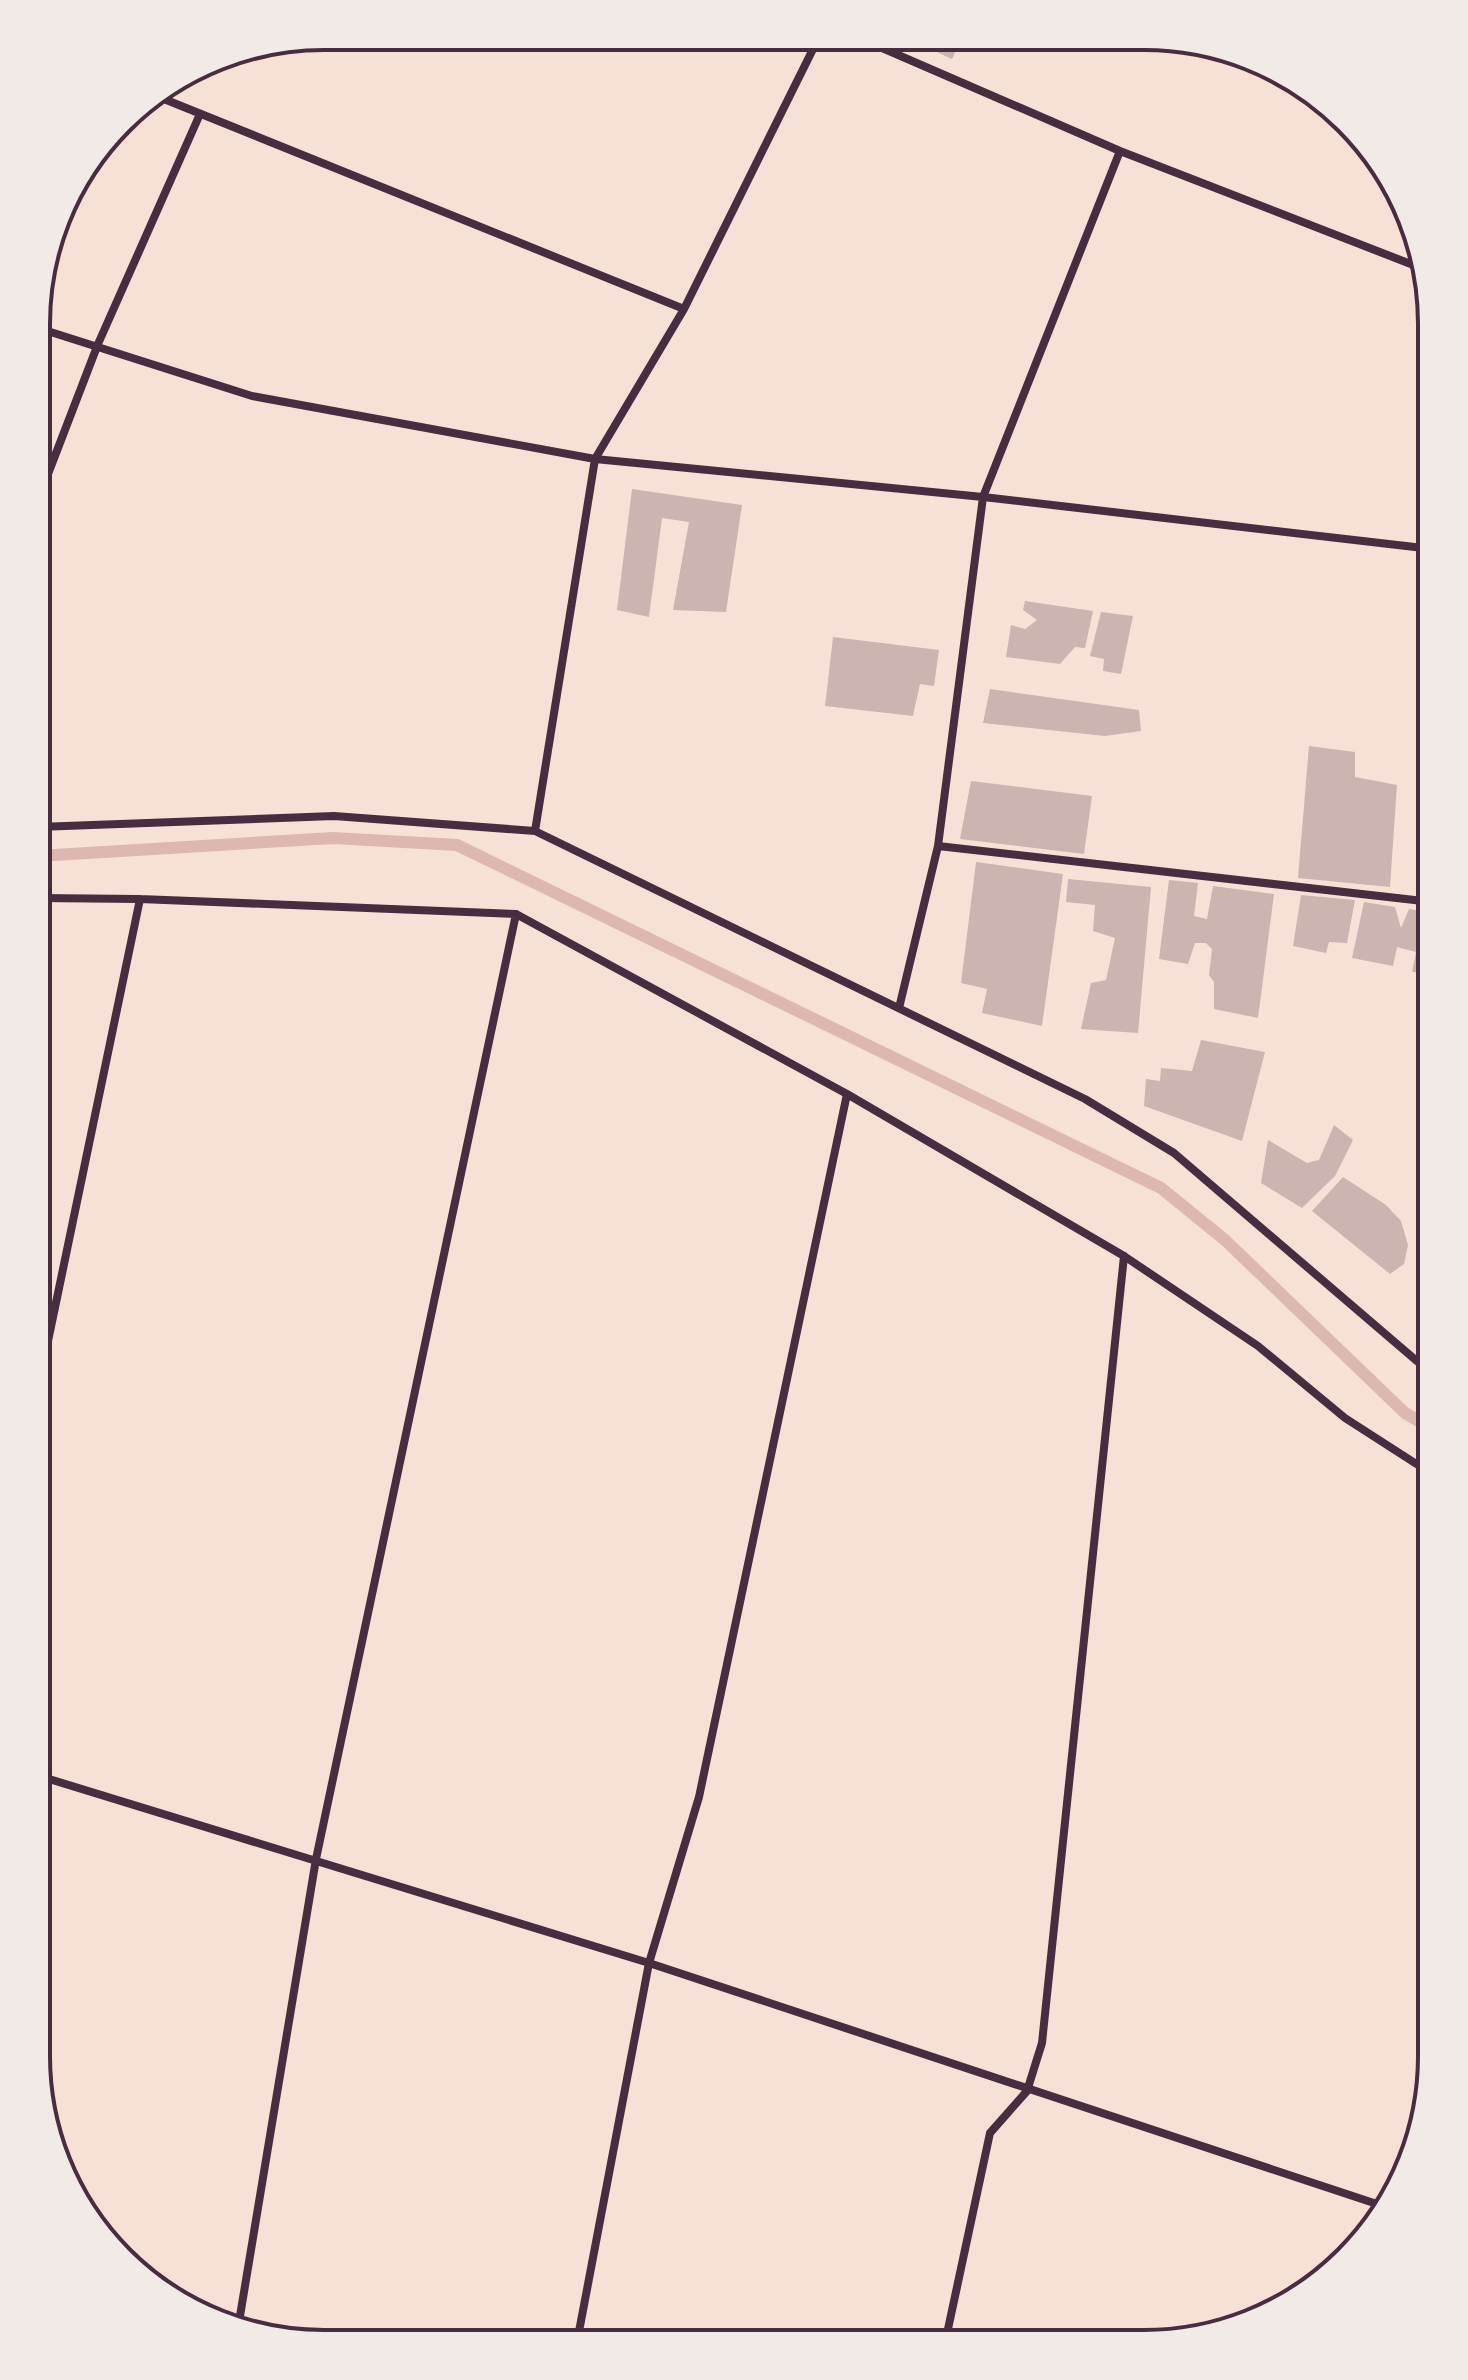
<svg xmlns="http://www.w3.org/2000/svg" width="1468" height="2380" font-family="Raleway,sans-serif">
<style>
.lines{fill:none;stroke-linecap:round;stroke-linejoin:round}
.stream{stroke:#dcb8b0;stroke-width:12}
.building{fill:#ccb4b1}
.minor{stroke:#4a2c40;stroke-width:8}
.rim{fill:none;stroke:#4a2c40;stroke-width:4}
</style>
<rect width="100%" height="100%" fill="#f7e1d7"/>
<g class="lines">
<path class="stream" d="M38,856l295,-18 124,7 704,343 64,52 180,173 27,16"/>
</g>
<path class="building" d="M905,38h57l-10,21z
M632,489l110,16 -16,107 -53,-2 16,-88 -27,-4 -13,99 -32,-7z
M1025,601l68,10 -8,37 -10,-1 -15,17 -54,-7 5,-32 14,4 12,-9 -14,-10z
M1101,612l32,4 -12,58 -18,-3 1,-12 -14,-3z
M833,637l106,13 -5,36 -14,-2 -7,32 -88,-10z
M990,689l149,21 2,21 -36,5 -122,-13z
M1309,746l46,6v25l42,8 -7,102 -92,-9z
M971,781l121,15 -8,58 -124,-15z
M976,862l87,12 -21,152 -60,-13 5,-24 -26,-6z
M1068,879l83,8 -13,146 -57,-4 10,-46 15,-3 9,-42 -22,-7 2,-26 -29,-3z
M1169,880l29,3 -4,33 13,3 6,-33 61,8 -16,124 -44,-9v-27l-5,-7 3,-26 -6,-6h-11l-7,21 -29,-5z
M1301,895l54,5 -8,43 -18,-1 -3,11 -33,-7z
M1364,902l31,5 6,21 8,-19 23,4 -5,60 -15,-1 4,-20 -19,-5 -4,19 -41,-8z
M1201,1040l64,12 -23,89 -98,-35 2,-27 14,2 1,-13 31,3z
M1334,1125l19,15 -18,36 -33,32 -41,-25 7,-43 39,23 12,-3z
M1343,1177l43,28 15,16 7,24 -4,19 -14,10 -78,-63z"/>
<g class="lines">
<path class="minor" d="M859,38l261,113 301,117
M154,95l530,214
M38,328l214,68 343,63 388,38 449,52
M38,500l60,-156 102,-230
M38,827l296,-11 201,15 550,268 89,54 258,221
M535,831l60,-372 89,-150 135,-272
M938,846l494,56
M38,898l102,1 376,15 331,180 277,162 134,90 87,72 87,56
M899,1008l39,-162 45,-349 137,-346
M37,1394l103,-495
M36,1775l613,188 737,244
M239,2322l77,-463 200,-945
M577,2342l72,-379 50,-166 148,-703
M945,2343l45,-210 37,-42 15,-48 82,-787"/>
</g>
<path d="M0 0H1468V2380H0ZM324 50H1144A274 274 0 0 1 1418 324V2056A274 274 0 0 1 1144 2330H324A274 274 0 0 1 50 2056V324A274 274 0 0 1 324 50Z" fill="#f1eae7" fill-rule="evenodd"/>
<path class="rim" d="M324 50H1144A274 274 0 0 1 1418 324V2056A274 274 0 0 1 1144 2330H324A274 274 0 0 1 50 2056V324A274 274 0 0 1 324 50Z"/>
</svg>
